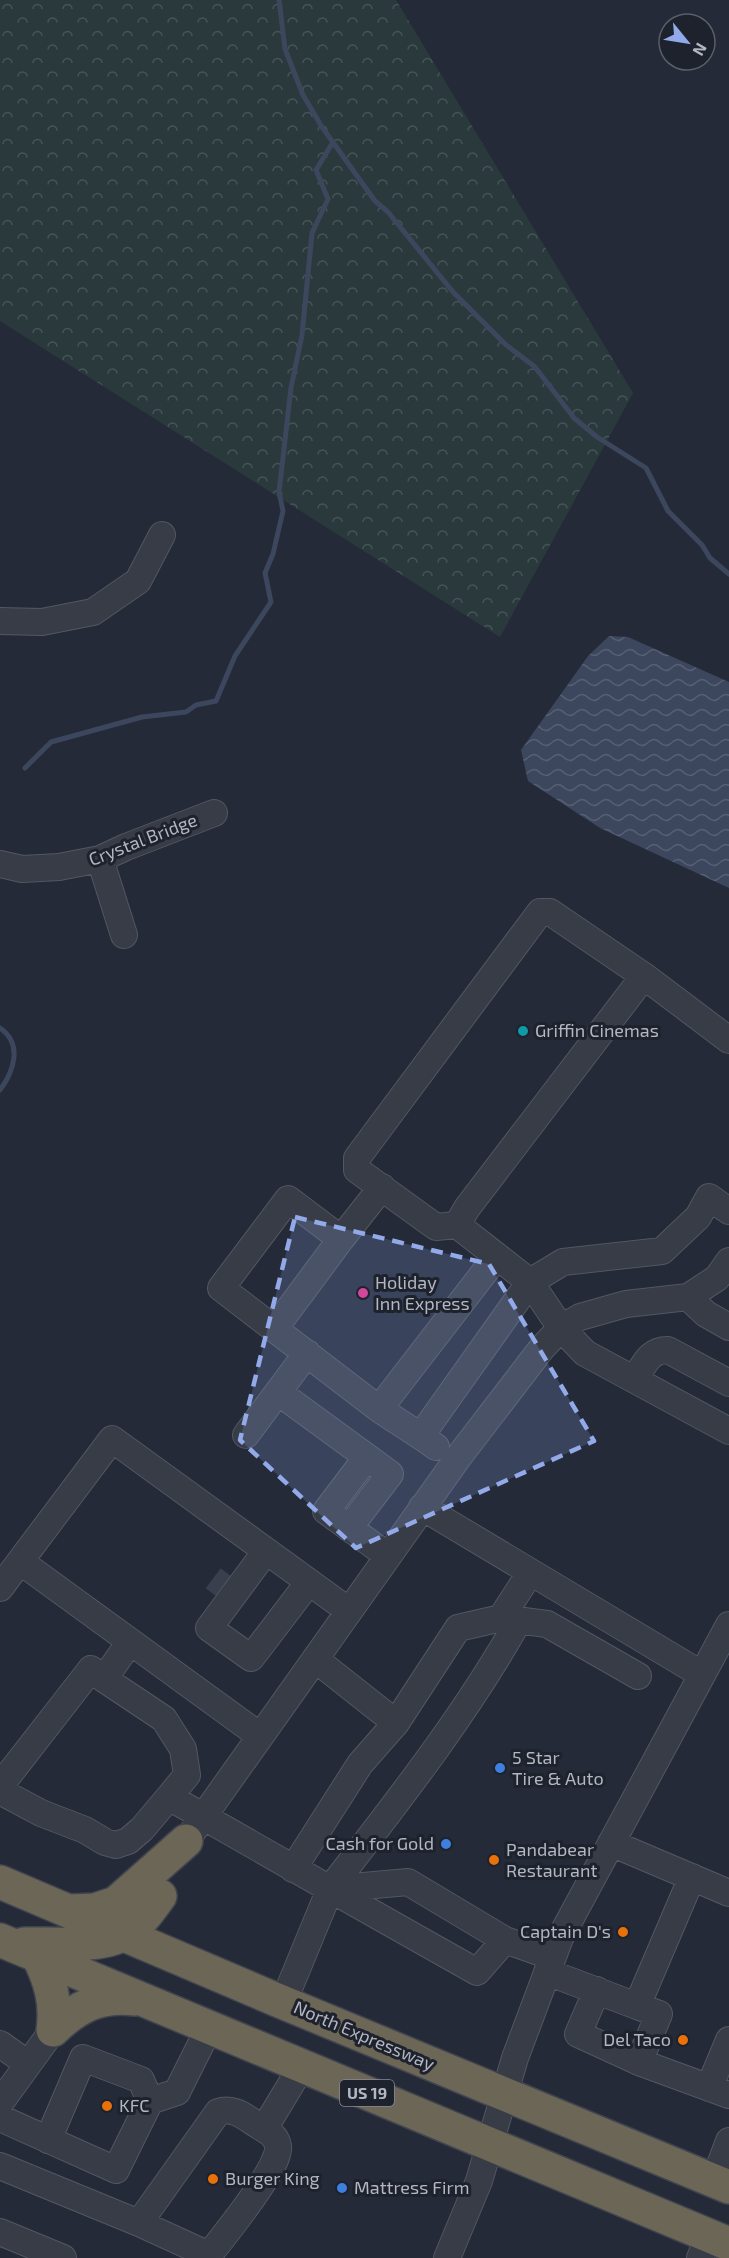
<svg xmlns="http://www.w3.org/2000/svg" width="729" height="2258" font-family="'Exo 2',sans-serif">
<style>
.forest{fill:url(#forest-crowns)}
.water{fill:url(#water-waves)}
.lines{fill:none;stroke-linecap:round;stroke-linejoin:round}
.stream{stroke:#3c475e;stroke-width:5}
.minor-tunnel{stroke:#393f4c;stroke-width:26;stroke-dasharray:26 13;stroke-linecap:butt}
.minor-casing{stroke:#535762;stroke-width:28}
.highway-casing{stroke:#40444f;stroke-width:36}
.minor{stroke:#383c47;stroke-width:26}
.highway{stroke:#6c6656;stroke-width:33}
.marked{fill:#92aae9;fill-opacity:0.2;stroke:#92aae9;stroke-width:4.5;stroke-dasharray:12 8;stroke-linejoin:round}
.culture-dot{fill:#0f9aa8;stroke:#1d222c;stroke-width:2}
.hotel-dot{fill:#d1479c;stroke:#1d222c;stroke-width:2}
.shop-dot{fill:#3f7fe0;stroke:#1d222c;stroke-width:2}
.food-dot{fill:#e8710a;stroke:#1d222c;stroke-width:2}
.labels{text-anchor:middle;stroke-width:6;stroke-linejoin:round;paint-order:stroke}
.shield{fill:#1d222c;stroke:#868a96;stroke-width:1.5}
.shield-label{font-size:16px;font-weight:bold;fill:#b3b7c3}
.street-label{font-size:18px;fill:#b3b7c3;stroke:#1d222c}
.poi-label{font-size:18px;fill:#b3b7c3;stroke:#1d222c;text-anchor:start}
</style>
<defs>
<pattern id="forest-crowns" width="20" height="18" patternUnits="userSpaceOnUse" patternTransform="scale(1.5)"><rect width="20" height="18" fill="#2a3a3c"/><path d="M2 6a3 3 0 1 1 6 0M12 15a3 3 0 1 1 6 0" fill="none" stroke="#465457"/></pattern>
<pattern id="water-waves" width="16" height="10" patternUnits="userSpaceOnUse" patternTransform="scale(1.5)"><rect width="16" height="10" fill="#3c475e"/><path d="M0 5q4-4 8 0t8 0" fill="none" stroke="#565f73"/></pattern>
</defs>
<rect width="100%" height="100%" fill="#242a37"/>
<path class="forest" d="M0,0h396l237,393 -133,244 -500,-316z"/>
<path class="water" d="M609,636l19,1 101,45v206l-129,-60 -72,-47 -7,-31 67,-94z"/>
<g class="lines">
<path class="stream" d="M279,0l6,49 18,46 19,32 53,74 13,11 65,80 52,52 30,23 39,51 23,19 49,31 22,43 34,34 8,13 19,16
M25,768l26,-26 91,-25 44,-5 10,-7 20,-4 19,-45 36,-54 -6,-29 8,-19 10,-43 -4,-19 12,-104 11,-53 10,-102 16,-34 -12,-29 17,-28
M0,1028c23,16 14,43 0,62"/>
<path class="minor-tunnel" d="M216,1596l15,-20"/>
<defs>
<path id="minor" d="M0,621l42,1 51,-10 45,-31 24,-46
M100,859l24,76
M0,864l22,5 37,-2 41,-8 26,-12 88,-34
M729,1040l-85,-64 -177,232 -10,17 73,57 33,-20 99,-11 36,-34 11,-20 20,14
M382,1187l-41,52 -53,-40 -67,89 158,121 46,30
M457,1225l-21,2 -79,-57v-12l183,-246h10l94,64
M688,1297l18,17 23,13
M275,1328l66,-89
M307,1353l-29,39 89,65 -41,54 62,45
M635,1378c10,-14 14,-28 33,-28l61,33
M379,1409l118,-153
M246,1435l32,-43
M436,1447l-11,-8v-9l105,-148 31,46 24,25 144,78
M422,1507l279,167
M349,1528l41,-54 -23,-17
M266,1551l-57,77 42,30 58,-76
M21,1562l239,174
M0,1588l112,-149 237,172
M501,1618l46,6 91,52
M130,1642l-26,37 60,40 19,30 4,26 -18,22 161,92 -47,114
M315,1659l81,64 62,-95 43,-10 29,-45
M0,1786l91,-117 13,10
M0,1791l41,22 44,17 20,12 11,3 12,-4 14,-12 27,-32
M186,1841l274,-386 82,-107 19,-20 19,-11 46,-13 62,-7 29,-19 12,-17
M611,1843l118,50
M293,1869l67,-105 36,-41
M330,1889c67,-87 135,-173 189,-269
M330,1889l78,-7 97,58 48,17
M330,1889l147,83 28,-32
M547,1972l90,34 55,-129
M597,1990l-19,44 61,28
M637,2006l22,8 -20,48 90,33
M0,2044l28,20
M709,2088l20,-48
M0,2103l53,-73
M0,2118l116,52 34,-69 27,-9 32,-64
M264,2129l38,-63
M48,2140l35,-82 58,22 9,21
M0,2166l139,57 70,32c14,-18 73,-90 69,-109 -2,-12 -13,-16 -22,-22 -12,-8 -23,-17 -38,-12l-79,111
M714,2181l15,-40
M0,2232l63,26
M447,2258l32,-77 36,-123 45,-120 169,-313
M700,2258l9,-22"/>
<path id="highway" d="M0,1882l277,118 452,187
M68,1911l27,-1 21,-7 70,-62
M0,1940l729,304
M24,1944c30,-1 80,5 105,-13 13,-9 22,-23 31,-35
M38,1956c12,24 19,46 15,74
M53,2030c25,-24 47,-35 82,-31"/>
</defs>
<use href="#minor" class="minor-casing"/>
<use href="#highway" class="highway-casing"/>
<use href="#minor" class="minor"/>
<use href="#highway" class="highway"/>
</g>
<path class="marked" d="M295,1217l194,47 105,177 -238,107 -116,-108z"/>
<circle class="culture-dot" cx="523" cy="1031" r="6"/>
<circle class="hotel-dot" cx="363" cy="1293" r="6"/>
<g class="shop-dot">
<circle cx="500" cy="1768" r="6"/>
<circle cx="446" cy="1844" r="6"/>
<circle cx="342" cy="2188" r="6"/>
</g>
<g class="food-dot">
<circle cx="494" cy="1860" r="6"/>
<circle cx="623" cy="1932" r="6"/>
<circle cx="683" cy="2040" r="6"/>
<circle cx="107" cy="2106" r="6"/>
<circle cx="213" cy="2179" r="6"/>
</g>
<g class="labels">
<rect class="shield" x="340" y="2080" width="54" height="26" rx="4.5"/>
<g class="shield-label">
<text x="367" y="2099">US 19</text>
</g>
<g class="street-label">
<text transform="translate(143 840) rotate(-21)" y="6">Crystal Bridge</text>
<text transform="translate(364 2036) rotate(23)" y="6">North Expressway</text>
</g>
<g class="poi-label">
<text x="535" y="1037">Griffin Cinemas</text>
<text x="375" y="1289">Holiday<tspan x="375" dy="21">Inn Express</tspan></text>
<text x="512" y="1764">5 Star<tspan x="512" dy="21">Tire &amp; Auto</tspan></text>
<text x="434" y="1850" text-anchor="end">Cash for Gold</text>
<text x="506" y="1856">Pandabear<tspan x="506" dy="21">Restaurant</tspan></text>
<text x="611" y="1938" text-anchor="end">Captain D's</text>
<text x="671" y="2046" text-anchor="end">Del Taco</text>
<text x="119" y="2112">KFC</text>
<text x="225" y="2185">Burger King</text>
<text x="354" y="2194">Mattress Firm</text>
</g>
</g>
<g transform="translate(687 42) rotate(120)"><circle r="28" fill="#1d222c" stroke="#595e68" stroke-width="1.5"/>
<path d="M0-4.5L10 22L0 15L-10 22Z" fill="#92aae9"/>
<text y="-9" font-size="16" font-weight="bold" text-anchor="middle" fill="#b3b7c3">N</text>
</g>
</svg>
